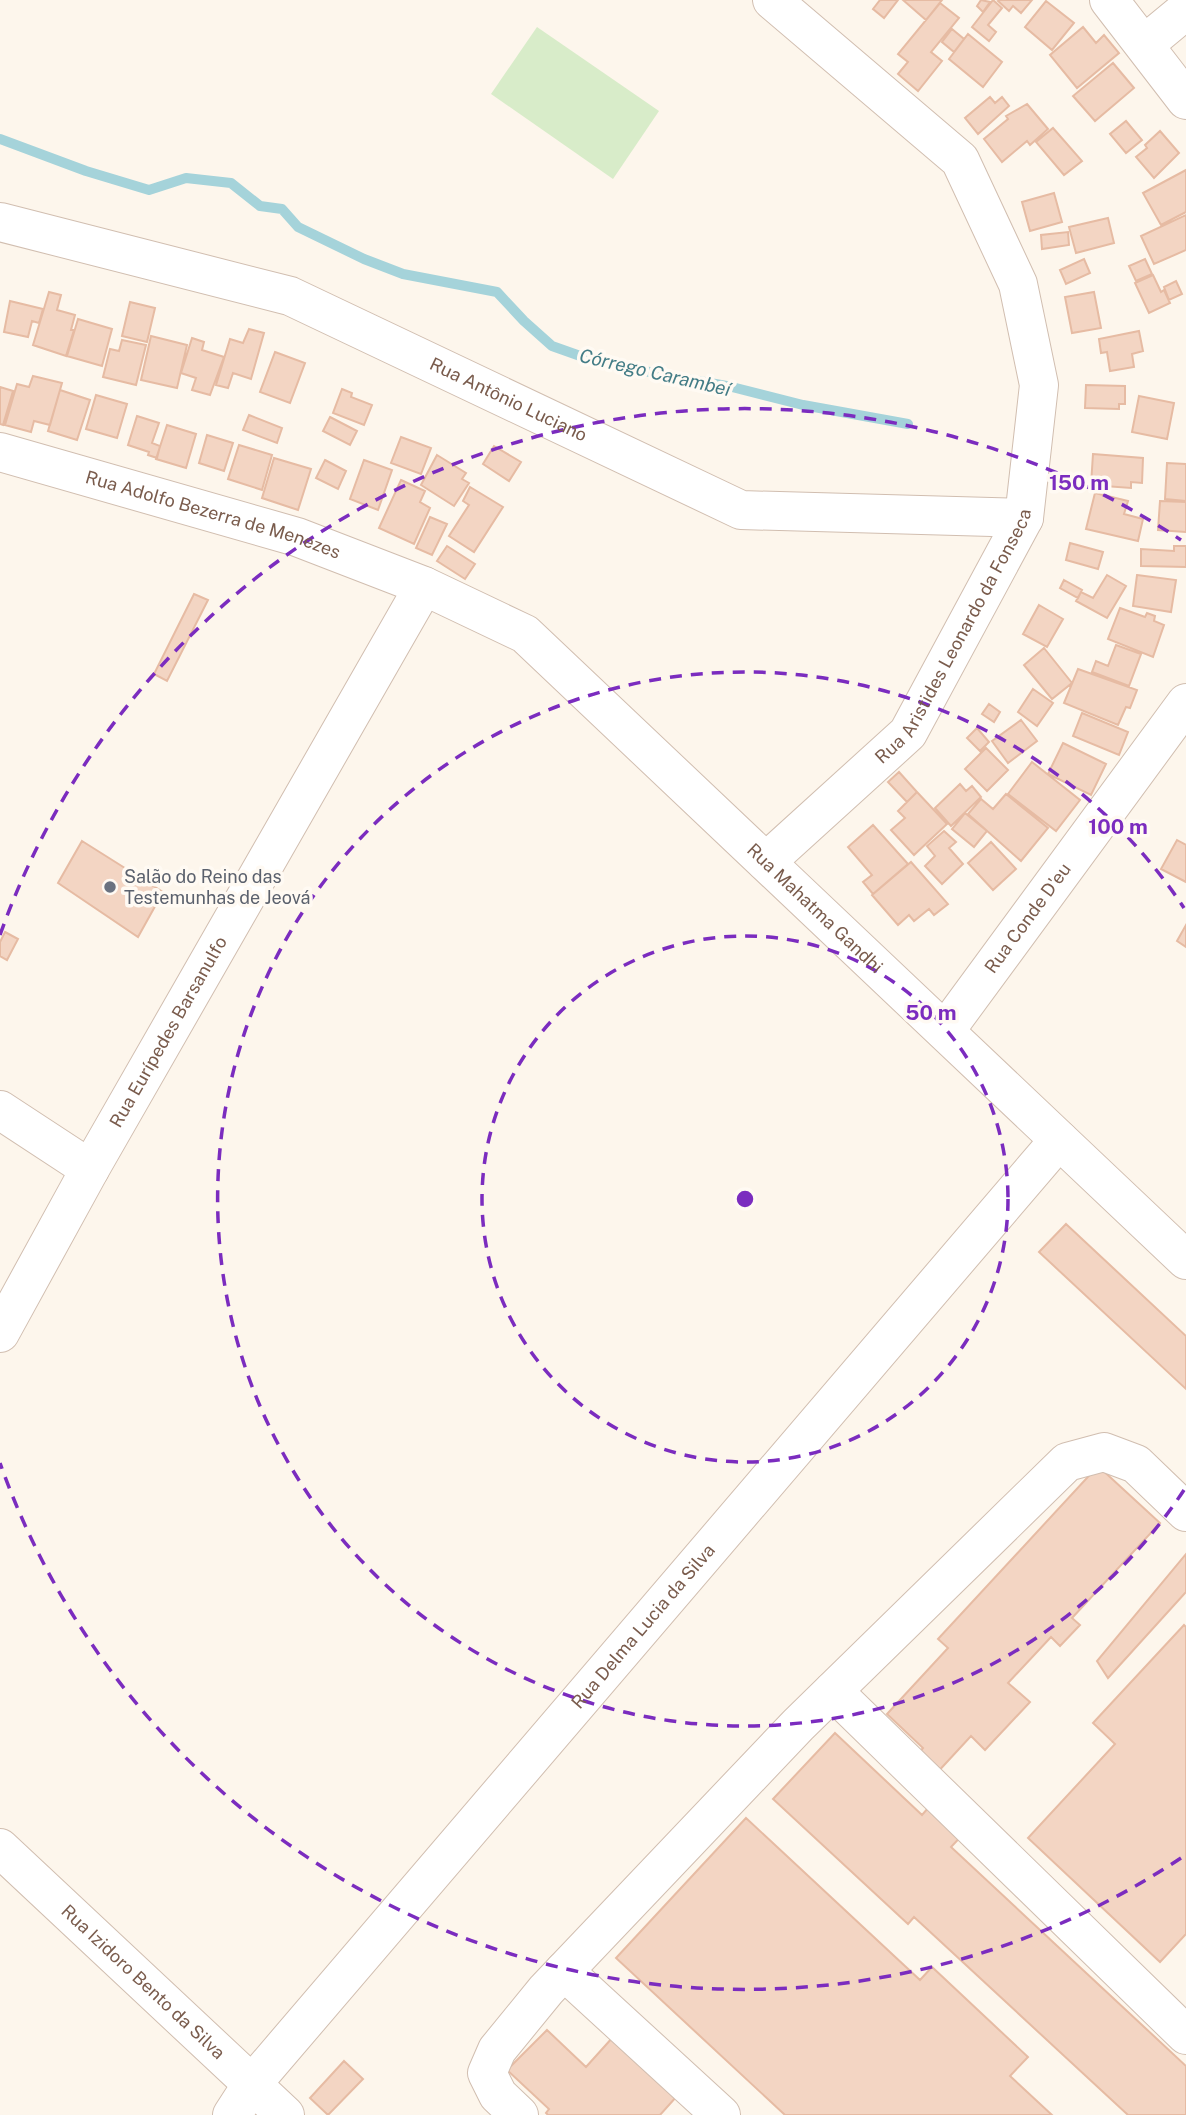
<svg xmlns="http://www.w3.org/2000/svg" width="1186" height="2115" font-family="'Public Sans',sans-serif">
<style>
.green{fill:#d8ecc9}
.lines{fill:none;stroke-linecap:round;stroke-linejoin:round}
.stream{stroke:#a5d3da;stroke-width:10}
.building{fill:#f3d5c3;stroke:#e6bba3;stroke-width:2}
.minor-casing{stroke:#d1beb0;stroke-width:40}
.minor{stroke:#fff;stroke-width:38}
.ring{fill:none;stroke:#7b2cbf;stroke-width:3.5;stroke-dasharray:12 9}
.worship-dot{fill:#6b7280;stroke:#fffaf3;stroke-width:2.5}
.labels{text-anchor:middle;stroke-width:7;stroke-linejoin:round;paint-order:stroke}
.street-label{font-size:18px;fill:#7a5c4d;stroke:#fffaf3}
.worship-label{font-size:18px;fill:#5b616d;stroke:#fffaf3;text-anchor:start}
.water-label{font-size:19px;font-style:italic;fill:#437c86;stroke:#fffaf3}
.centre{fill:#7b2cbf;stroke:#fffaf3;stroke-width:3.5}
.ring-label{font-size:21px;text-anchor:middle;font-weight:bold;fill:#7b2cbf;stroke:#fffaf3;stroke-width:7;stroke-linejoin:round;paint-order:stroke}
</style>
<rect width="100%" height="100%" fill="#fdf6ec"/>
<path class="green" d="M537,27l122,84 -46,68 -122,-85z"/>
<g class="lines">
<path class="stream" d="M0,139l86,32 63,19 37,-12 45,5 29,23 22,3 16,18 66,32 39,15 94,18 27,29 28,25 48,17 132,24 71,18 105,19"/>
</g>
<path class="building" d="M880,0h18l-14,18 -11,-9z
M903,0h39l-16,20z
M981,0l9,2 -7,10 -6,-6z
M993,0l9,8 -14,17 8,7 -7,9 -17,-14z
M1000,0h32l-11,13 -8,-7 -4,5 -11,-10z
M1046,1l28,22 -22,27 -27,-23z
M940,3l19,15 -28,34 11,9 -24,30 -20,-17 10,-12 -10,-8z
M1083,27l13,16 8,-8 15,18 -42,35 -27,-33z
M952,29l12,10 -10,13 -12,-10z
M968,34l34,28 -19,25 -34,-28z
M1113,63l21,25 -39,33 -22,-25z
M990,97l5,6 7,-6 7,9 -31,28 -13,-16z
M1027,104l21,25 -18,16 -3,-4 -25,21 -18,-23 24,-20 -2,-3z
M1126,121l16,19 -16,13 -16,-19z
M1053,128l29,33 -18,14 -28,-33z
M1160,131l19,22 -25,25 -18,-21 11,-9 -2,-3z
M1186,170v42l-25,13 -18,-32z
M1054,193l8,29 -32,9 -8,-29z
M1186,215v35l-32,14 -13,-28z
M1108,218l6,25 -38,10 -7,-26z
M1068,232l1,13 -27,4 -1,-14z
M1084,259l6,14 -24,11 -6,-14z
M1145,259l7,15 -16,7 -7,-15z
M1153,275l8,17 3,-2 6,13 -21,10 -14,-30z
M1176,281l6,13 -13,6 -5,-13z
M49,292l12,3 -4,15 18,5 -4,15h3l-8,26 -33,-11z
M1094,292l7,36 -29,5 -7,-36z
M10,301l33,8 -4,14 -7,-2 -4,16 -24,-5z
M130,302l25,6 -8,34 -25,-6z
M78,319l34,10 -10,37 -35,-10z
M249,329l15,4 -13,46 -18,-6 -5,15 -12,-3 14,-46 13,4z
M1139,331l4,20 -11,3 2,13 -24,4 -3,-19 -6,1 -2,-14z
M151,336l36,9 -10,43 -36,-8z
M192,338l12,4 -2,8 22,7 -14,38 -18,-5 4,-12 -15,-5z
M122,340l24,5 -10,40 -33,-8 7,-28 9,2z
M275,352l30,11 -15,40 -30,-11z
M33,376l29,7 -12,42 -16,-4 -3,11 -26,-7 12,-41 12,3z
M1086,385l39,1v18h-6v5l-34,-1z
M0,387l13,4 -10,34 -3,-1z
M342,389l10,4 -1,4 21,8 -8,20 -31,-12z
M60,390l30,10 -13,40 -29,-9z
M96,395l31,9 -10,34 -31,-9z
M1139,396l35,7 -7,36 -35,-7z
M249,415l33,13 -5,15 -34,-13z
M137,416l22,7 -7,20 8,3 -3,12 -9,-3 1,-3 -21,-7z
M330,417l27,14 -7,14 -27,-14z
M167,425l29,9 -10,34 -30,-9z
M207,435l26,8 -9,28 -25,-8z
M401,437l30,11 -10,26 -30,-11z
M239,445l33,10 -10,35 -34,-11z
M494,446l27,16 -12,19 -26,-17z
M1093,454l50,4 -1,25 -11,-1v6l-40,-3z
M437,455l29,18 -4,6 7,4 -15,23 -33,-21z
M274,458l37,11 -13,41 -36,-12z
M325,460l21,11 -8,18 -22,-11z
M364,460l28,10 -14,40 -28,-11z
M1167,463l19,1v37l-21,-2z
M401,480l24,11 -5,11 10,6 -16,36 -35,-16z
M470,487l33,20 -29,45 -25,-16 20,-31 -6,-4z
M1095,493l33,8 -4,13 19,5 -5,22 -52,-12z
M1160,501l26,1v30l-28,-2z
M430,517l17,7 -15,31 -16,-7z
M1070,543l33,9 -5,17 -32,-9z
M447,546l28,18 -10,15 -28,-18z
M1174,546h12v21l-45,-1v-17l33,2z
M1107,575l19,11 -19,32 -31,-17 5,-9 12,6z
M1137,575l39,5 -5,32 -38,-6z
M1064,580l18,10 -4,8 -18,-10z
M194,594l14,6 -41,81 -13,-7z
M1039,605l24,14 -16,28 -24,-13z
M1120,608l25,9 2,-4 8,3 -1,5 10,4 -11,32 -45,-18z
M1116,645l25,9 -12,32 -37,-14 4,-11 12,5z
M1044,648l28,35 -20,16 -28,-34z
M1078,669l59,21 -7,18 -4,-1 -8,18 -54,-22z
M1033,689l20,14 -16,23 -19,-14z
M989,704l11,8 -6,10 -12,-8z
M1082,713l46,19 -9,23 -46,-19z
M1021,720l16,21 -29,22 -16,-22z
M977,728l12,14 -9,9 -13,-13z
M1063,743l43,21 -15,31 -43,-21z
M986,748l22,22 -21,21 -22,-22z
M1032,762l48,38 -24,31 -48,-37z
M899,772l18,20 -10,10 -19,-20z
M960,784l6,7 6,-5 9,11 -30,29 -16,-18z
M917,792l30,32 -33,31 -23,-25 14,-12 -7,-7z
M1006,794l42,34 -27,33 -53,-47 13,-15 12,10z
M965,813l22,18 -13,16 -22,-18z
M873,825l35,39 -35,30 -10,-12 9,-7 -24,-28z
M944,831l12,11 -7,6 14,16 -21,20 -17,-18 10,-10 -8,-10z
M1177,840l9,5v37l-25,-13z
M82,841l81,51 -25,45 -80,-54z
M991,842l25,27 -23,21 -25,-27z
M911,862l37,42 -14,11 -5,-6 -15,12 -5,-6 -11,10 -26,-30z
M1186,925v22l-9,-6z
M5,932l13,7 -11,21 -7,-4v-14z
M1066,1224l120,112v53l-147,-137z
M1098,1466l62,57 -88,95 8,7 -20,21 -9,-9 -43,46 22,19 -45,48 -14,-14 -37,40 -20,-18 9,-10 -36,-34 61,-66 -10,-9z
M1186,1554v38l-78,86 -11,-17z
M1184,1625l2,2v307l-26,28 -132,-124 87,-94 -22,-21z
M835,1733l87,82 14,-16 32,30 -17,18 235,219v49h-58l-214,-198 -6,7 -135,-125z
M746,1818l174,162 12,-13 96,90 -18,19 42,39h-267l-169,-157z
M547,2030l39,37 27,-30 64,59 -17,19h-112l-2,-2 3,-4 -42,-39z
M344,2061l19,18 -35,36 -18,-17z"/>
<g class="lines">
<defs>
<g id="minor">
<path d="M1109,0l77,100"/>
<path d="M1145,44l41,-34"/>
<path id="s1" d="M0,222l290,74 451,214 283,8"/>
<path id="s2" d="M0,452l297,85 127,49 101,48 661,626"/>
<path id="s3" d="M766,862l142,-129 116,-215 15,-133 -21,-101 -58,-124 -188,-160"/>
<path id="s4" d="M945,1031l241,-328"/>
<path d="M0,1110l90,59"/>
<path id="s5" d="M0,1333l90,-164 334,-583"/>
<path d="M833,1691l353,344"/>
<path id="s6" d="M0,1848l285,267"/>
<path d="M564,1971l157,144"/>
<path id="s7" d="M232,2115l20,-31 807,-944"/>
<path d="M519,2115l-21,-20 -11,-22 10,-23 49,-60 252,-265 269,-263 37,-10 32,12 50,48"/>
</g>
</defs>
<use href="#minor" class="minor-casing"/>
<use href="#minor" class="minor"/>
</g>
<g class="ring">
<circle cx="745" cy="1199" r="263"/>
<path d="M1184 1490A527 527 0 1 1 1184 908"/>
<path d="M1181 1858A790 790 0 0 1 0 1463M0 935A790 790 0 0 1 1181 540"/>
</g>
<circle class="worship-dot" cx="110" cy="887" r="7"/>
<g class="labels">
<g class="street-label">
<text dy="6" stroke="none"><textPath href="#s1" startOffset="541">Rua Antônio Luciano</textPath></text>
<text dy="6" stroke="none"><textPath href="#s2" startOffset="222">Rua Adolfo Bezerra de Menezes</textPath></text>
<text dy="6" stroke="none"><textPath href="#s3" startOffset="298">Rua Aristides Leonardo da Fonseca</textPath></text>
<text dy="6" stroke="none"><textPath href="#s2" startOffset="956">Rua Mahatma Gandhi</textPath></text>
<text dy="6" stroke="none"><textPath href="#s4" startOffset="140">Rua Conde D'eu</textPath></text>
<text dy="6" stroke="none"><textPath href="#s5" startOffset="345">Rua Eurípedes Barsanulfo</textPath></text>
<text dy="6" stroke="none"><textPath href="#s7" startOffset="639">Rua Delma Lucia da Silva</textPath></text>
<text dy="6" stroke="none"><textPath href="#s6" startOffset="196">Rua Izidoro Bento da Silva</textPath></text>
</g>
<g class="worship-label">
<text x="124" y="883">Salão do Reino das<tspan x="124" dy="21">Testemunhas de Jeová</tspan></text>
</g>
<g class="water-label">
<text transform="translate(655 372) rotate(13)" y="7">Córrego Carambeí</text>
</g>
</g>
<circle cx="745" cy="1199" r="10" class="centre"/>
<g class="ring-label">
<text x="1079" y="490">150 m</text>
<text x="1118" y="834">100 m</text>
<text x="931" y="1020">50 m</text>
</g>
</svg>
